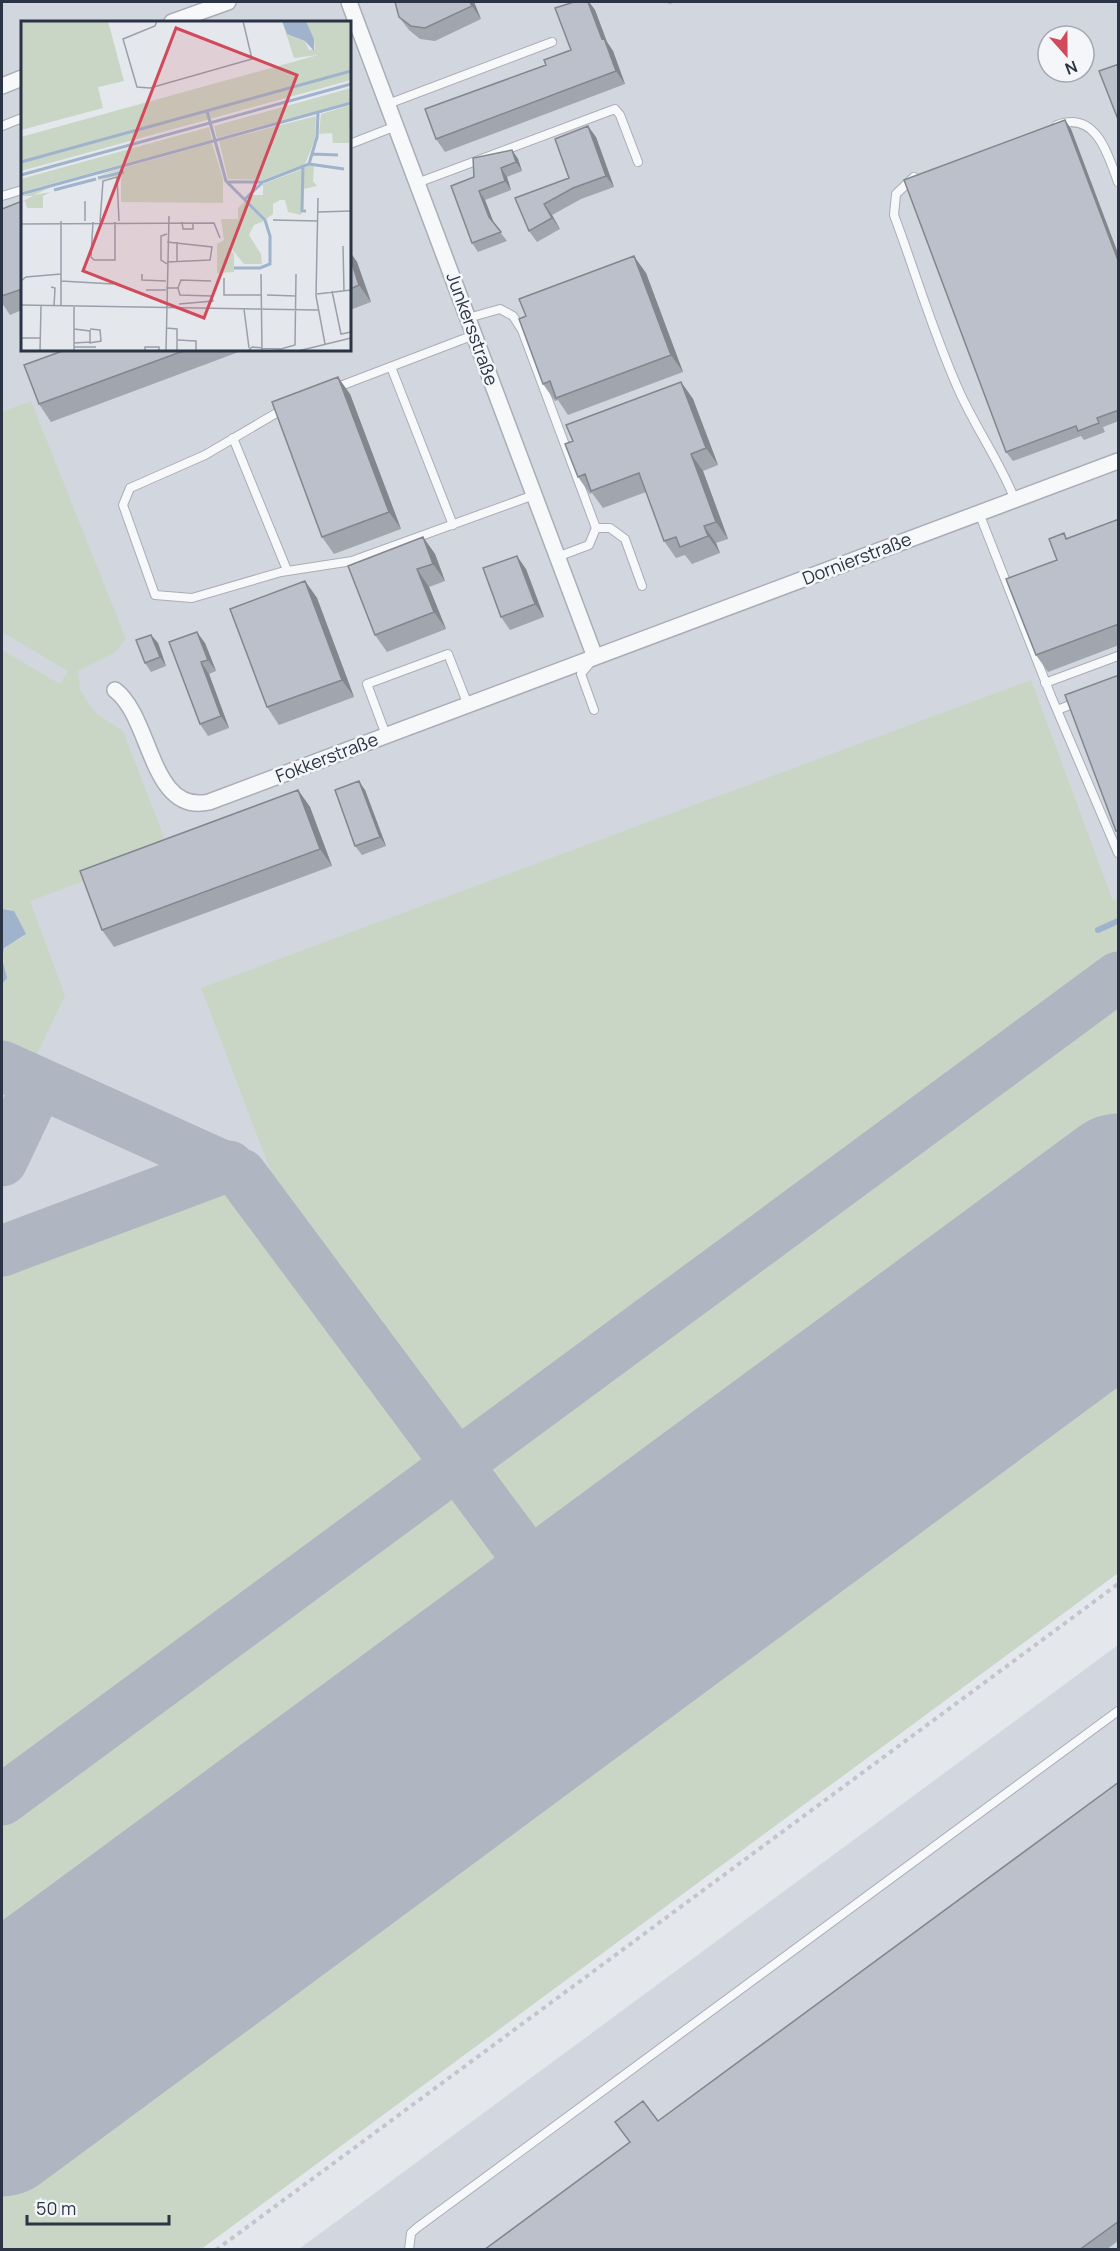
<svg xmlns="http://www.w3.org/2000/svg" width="1120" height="2251" font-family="Manrope,sans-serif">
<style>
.built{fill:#d2d6de;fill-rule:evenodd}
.green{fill:#c9d6c5}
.water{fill:#9fb4cc}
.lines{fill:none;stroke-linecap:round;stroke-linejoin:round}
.stream{stroke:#9fb4cc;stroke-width:6}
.taxiway{stroke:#b0b6c1;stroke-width:51}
.runway{stroke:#b0b6c1;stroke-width:129}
.lane-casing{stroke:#a9aeb7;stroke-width:10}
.street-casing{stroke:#a9aeb7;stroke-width:18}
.path{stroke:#c2c5cb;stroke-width:4;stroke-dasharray:4.5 4.5;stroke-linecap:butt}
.lane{stroke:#f7f8fa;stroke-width:8}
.street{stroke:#f7f8fa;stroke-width:15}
.wall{fill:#a1a5ae}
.shaded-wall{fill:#83868d}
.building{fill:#bbc0ca;stroke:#83868d;stroke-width:1.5}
.labels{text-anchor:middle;stroke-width:5;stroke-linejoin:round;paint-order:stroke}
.street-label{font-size:18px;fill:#2b3445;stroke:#f4f6f9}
.inset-river{fill:none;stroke:#9fb4cc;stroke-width:3}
.inset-road{fill:none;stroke:#9a9fa9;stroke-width:1.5}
.view{fill:#d1495b;fill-opacity:0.15;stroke:#d1495b;stroke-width:3}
.inset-edge{fill:none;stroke:#2b3445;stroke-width:3}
</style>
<rect width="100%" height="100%" fill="#e4e7ec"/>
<path class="built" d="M2,2h1116v1571l-917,676 -199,1zM22,22h328v328h-328zM1048,36h36v36h-36z
M1118,1645v604h-819z"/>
<path class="green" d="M31,401l95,238 -12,14 -36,18 2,18 9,15 8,10 26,17 46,119 -139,51 35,95 -34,70 -29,-13v-69l4,-4 -3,-27 6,-9 15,-7 -13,-28h-9v-259l58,34 8,-13 -66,-39v-220z
M1031,680l82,221 5,-4v62l-642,474 -16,-3 -187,-253 -72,-189z
M1118,995v142l-566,418 -68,-92z
M2,1079l11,6 5,9 -16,34z
M230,1193l195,264 -2,14 -421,312v-506z
M1118,1220v353l-917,676h-199v-206z
M448,1489l68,91 -514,380v-142z"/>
<path class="water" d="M2,909l12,2 12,23 -22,14 -2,10 5,20 -5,6z"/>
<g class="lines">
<path class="stream" d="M1098,930l20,-9"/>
<path class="taxiway" d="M2,1066l239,108 375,504
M2,1161l37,-78
M2,1251l227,-85
M2,1800l1116,-823"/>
<path class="runway" d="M2,2001l1116,-823
M2,2132l1116,-825"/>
<defs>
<path id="lane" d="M388,104l164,-62
M1057,125c39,-15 51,30 61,57
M2,126l20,-8
M350,144l46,-18
M914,177l-18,17 -2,21c22,59 40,121 66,178 17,37 40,69 55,107
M417,183l198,-74 5,6 18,47
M2,196l20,-6
M468,318l32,-9 13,7 9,14 74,198 -7,17 -32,12
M391,367l62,158
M335,388l139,-53
M285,408l-80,47 -75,33 -7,17 32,90 37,3 89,-26 71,-11 182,-66
M233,438l54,132
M979,513l72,183 67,157
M596,528h14l15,11 17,47
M590,663l-9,11 13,36
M1045,683l73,-27
M1057,710l21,-8
M386,735l-19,-51 81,-30 20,51
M409,2250l2,-17 7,-6 700,-516"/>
<path id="street" d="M349,2l246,655
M172,22l56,-20
M2,86l20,-8
M115,690c37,28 35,125 94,112l909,-341"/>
</defs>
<use href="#lane" class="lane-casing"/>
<use href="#street" class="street-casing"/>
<path class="path" d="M216,2250l902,-666"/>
<use href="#lane" class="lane"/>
<use href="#street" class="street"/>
</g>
<path class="wall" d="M474,2l7,17 -46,22 -15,-2 -11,-9 -10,-13z
M588,2h1l6,8 12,32 6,9 12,33 -180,68 -9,-13 110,-74 25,-15z
M667,2h10l-8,2z
M1065,120l6,9 48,127v165l-16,6 2,5 -21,8 -3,-4 -68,25 -7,-9z
M596,137l18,50 -33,12 -29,16 8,14 -23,13 -8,-11 -14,-33 54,-20z
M512,150l6,9 4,12 -15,6 4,13 -26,10 9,24 13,17 -29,11 -6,-9 2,-66z
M22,201v109l-12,5 -8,-12v-94z
M350,252l7,10 14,40 -21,8z
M646,273l37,99 -115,43 -10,-15 -3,1 -12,-17z
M65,350h179l-193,72 -12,-18z
M681,382l12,17 25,66 -15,6 25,68 -12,4 4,10 -28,11 -7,-9 -9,3 -12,-17 -18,-49 -43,16 -11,-15 -2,1 -12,-17 -5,-36z
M350,394l51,135 -67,25 -12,-17z
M1119,519v126l-71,27 -12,-17 28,-122 3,5z
M423,537l12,17 10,27 -16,6 17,42 -59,23 -12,-17z
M526,569l18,48 -34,13 -9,-13z
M305,581l12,17 37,99 -75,28 -12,-18z
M151,635l7,8 8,23 -15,6 -6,-9z
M169,642l36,1 11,28 -7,3 20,54 -21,8 -8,-12z
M298,790l12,17 22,59 -218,81 -12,-17z
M365,790l21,56 -24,9 -7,-9z
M1119,1782v458l-13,10h-622l146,-108 -15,-20 43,-1z"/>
<path class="shaded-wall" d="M470,2h4l7,17 -9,-13z
M588,2h1l6,8 12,32 6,9 12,33 -9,-13 -14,-32z
M1065,120l6,9 48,127v7z
M588,126l8,11 18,50 -8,-11z
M512,150l6,9 4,12 -6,-9z
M501,168l6,9 4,13 -6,-9z
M479,191l6,9 10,26 -6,-9z
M544,204l8,11 8,14 -8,-11z
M350,252l7,10 14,40 -12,-17 -9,-27z
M634,256l12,17 37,99 -12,-17z
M338,377l12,17 51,135 -12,-17z
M681,382l12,17 25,66 -12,-17z
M691,454l12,17 25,68 -12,-17z
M704,526l12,17 4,10 -12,-17z
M423,537l12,17 10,27 -12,-17z
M517,556l9,13 18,48 -9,-13z
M417,569l12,18 17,42 -12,-17z
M305,581l12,17 37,99 -12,-17z
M197,632l8,11 11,28 -8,-11z
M151,635l7,8 8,23 -6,-9z
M201,662l8,12 20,54 -8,-12z
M359,781l6,9 21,56 -6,-9z
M298,790l12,17 22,59 -12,-17z"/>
<path class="building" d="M395,2h75l2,4 -47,22 -14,-2 -12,-9z
M574,2h14l14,37 2,-1 12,33 -180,68 -11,-30 121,-44 -2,-5 27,-10 -16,-42z
M1119,64v58l-20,-51z
M1065,120l54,143v147l-22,8 2,5 -21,8 -2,-5 -70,26 -102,-272z
M588,126l18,50 -33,12 -29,16 8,14 -23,13 -14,-33 54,-20 -14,-39z
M512,150l4,12 -15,6 4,13 -26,10 10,26 12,15 -29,11 -21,-57 23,-9 -1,-19z
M22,201v88l-20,7v-87z
M634,256l37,99 -115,43 -6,-17 -7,3 -24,-65 7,-3 -7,-17z
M350,258l9,27 -9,4z
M65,350h121l-147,54 -15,-39z
M338,377l51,135 -67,25 -50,-135z
M681,382l25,66 -15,6 25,68 -12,4 4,10 -28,11 -4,-10 -12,4 -25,-68 -48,18 -6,-17 -7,3 -13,-33 8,-3 -7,-16z
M1119,519v105l-83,31 -30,-76 51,-19 -8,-21 15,-6 2,6z
M423,537l10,27 -16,5 17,43 -59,23 -27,-69z
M517,556l18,48 -34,13 -18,-49z
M305,581l37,99 -75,27 -37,-98z
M197,632l11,28 -7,2 20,54 -21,8 -31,-82z
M151,635l9,22 -15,6 -9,-23z
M1119,675v155l-3,1 -51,-136z
M359,781l21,56 -25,9 -20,-56z
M298,790l22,59 -218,81 -22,-59z
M1119,1782v439l-40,29h-595l146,-108 -15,-20 28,-21 15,20z"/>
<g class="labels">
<g class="street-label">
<text transform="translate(472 329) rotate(70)" y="6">Junkersstraße</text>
<text transform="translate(857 559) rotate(-21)" y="6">Dornierstraße</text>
<text transform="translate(327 758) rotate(-21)" y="6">Fokkerstraße</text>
</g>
</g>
<g transform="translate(21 21)">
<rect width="330" height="330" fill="#e4e7ec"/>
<path d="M0,0h87l16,60 -26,6 5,21 -82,22zM261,0l5,13 18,7 4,9 6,-1 -1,-10 -8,-18h45v59l-330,91v-34l297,-82 -24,3zM330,67v14l-134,36 -3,-12zM330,84l-2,38h-16l-1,-10 -13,1 2,-20zM295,95l-1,23 -10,25 -42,16 -35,-1 -9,-38zM188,106l3,13 -191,52v-13zM191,122l11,36v24l-102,-1v-27l-23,6 23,-10 -23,4zM293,143l-1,17 4,5 -13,3v-21zM282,148l-2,46 -13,-3 -3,-12h-5l-7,4v10l-7,5 -19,-19 5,-5h11v-11zM30,166l-17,8 17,-3 -8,4v12h-16l-2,-7 -4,1 12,-6h-12zM224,180l19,20 -10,4 -5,10 12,19 1,10h-18l-18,-22 8,12v18l-17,1v-29l7,-4 -3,-21h17v-11z" fill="#c9d6c5"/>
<path d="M261,0h24l8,18v12l-9,-10 -18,-7z" fill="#9fb4cc"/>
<path class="inset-river" d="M186,90l19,70 39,39 5,16v28l-10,4h-26M291,133l26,1M0,141l330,-91M288,143l35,5M282,145l-1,45h4M0,154l330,-91M77,157l26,-6M207,161h35l46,-18 8,-27 1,-24M33,169l42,-11M0,173l330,-91M224,178l17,-16"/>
<path class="inset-road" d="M136,0l-2,5 -32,13 14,48 13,1 102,-29 -9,-38M297,177l-2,98 9,48M297,191l33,-1M252,199l45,1M64,200v-20M72,201l-2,35 3,3h21v-38M79,201l3,-41 14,-4 2,44M161,201l1,7h10v-6M0,203l193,-1 6,15M156,221v19M322,225l1,45M146,241l43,-2 2,-13 -45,-5M146,243l-6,-4v-24l6,-2M121,253v6l24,1M240,253l1,77M203,257v17h38M0,260l5,-4 35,-3M40,260l52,3M30,266l4,1 -1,18M145,267h12l3,-8 30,1M157,267l2,7 31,1 2,5 -34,3M125,269h20M311,270l9,43 10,-2M296,273l34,-4M246,274l29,1M0,284l297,5M40,285v-85M53,285v45M223,288l5,39M145,307l11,1v22M53,308l16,2v11l-16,1M0,317h19M157,319l18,1v10M68,322l12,-2 -1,-11 -10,-1M53,326h22M19,330l1,-45M124,330v-4h14v4M145,330l3,-135M227,330l4,-4 29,2 14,-4 1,-71M277,330l53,-13"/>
<path class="view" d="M155,7l121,47 -93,243 -121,-47z"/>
<rect width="330" height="330" class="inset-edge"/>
</g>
<rect width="1120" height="2251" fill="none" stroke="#2b3445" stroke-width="6"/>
<g transform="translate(1066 54) rotate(159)"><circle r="28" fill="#f4f6f9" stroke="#a4a8b1" stroke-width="1.5"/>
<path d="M0-4.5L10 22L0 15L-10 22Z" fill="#d1495b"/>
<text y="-9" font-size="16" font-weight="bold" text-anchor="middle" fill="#2b3445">N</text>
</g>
<path d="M27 2215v9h142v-9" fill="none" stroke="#2b3445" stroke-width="3"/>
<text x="36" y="2215" font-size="18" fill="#2b3445" stroke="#f4f6f9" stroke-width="4.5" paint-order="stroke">50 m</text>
</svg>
